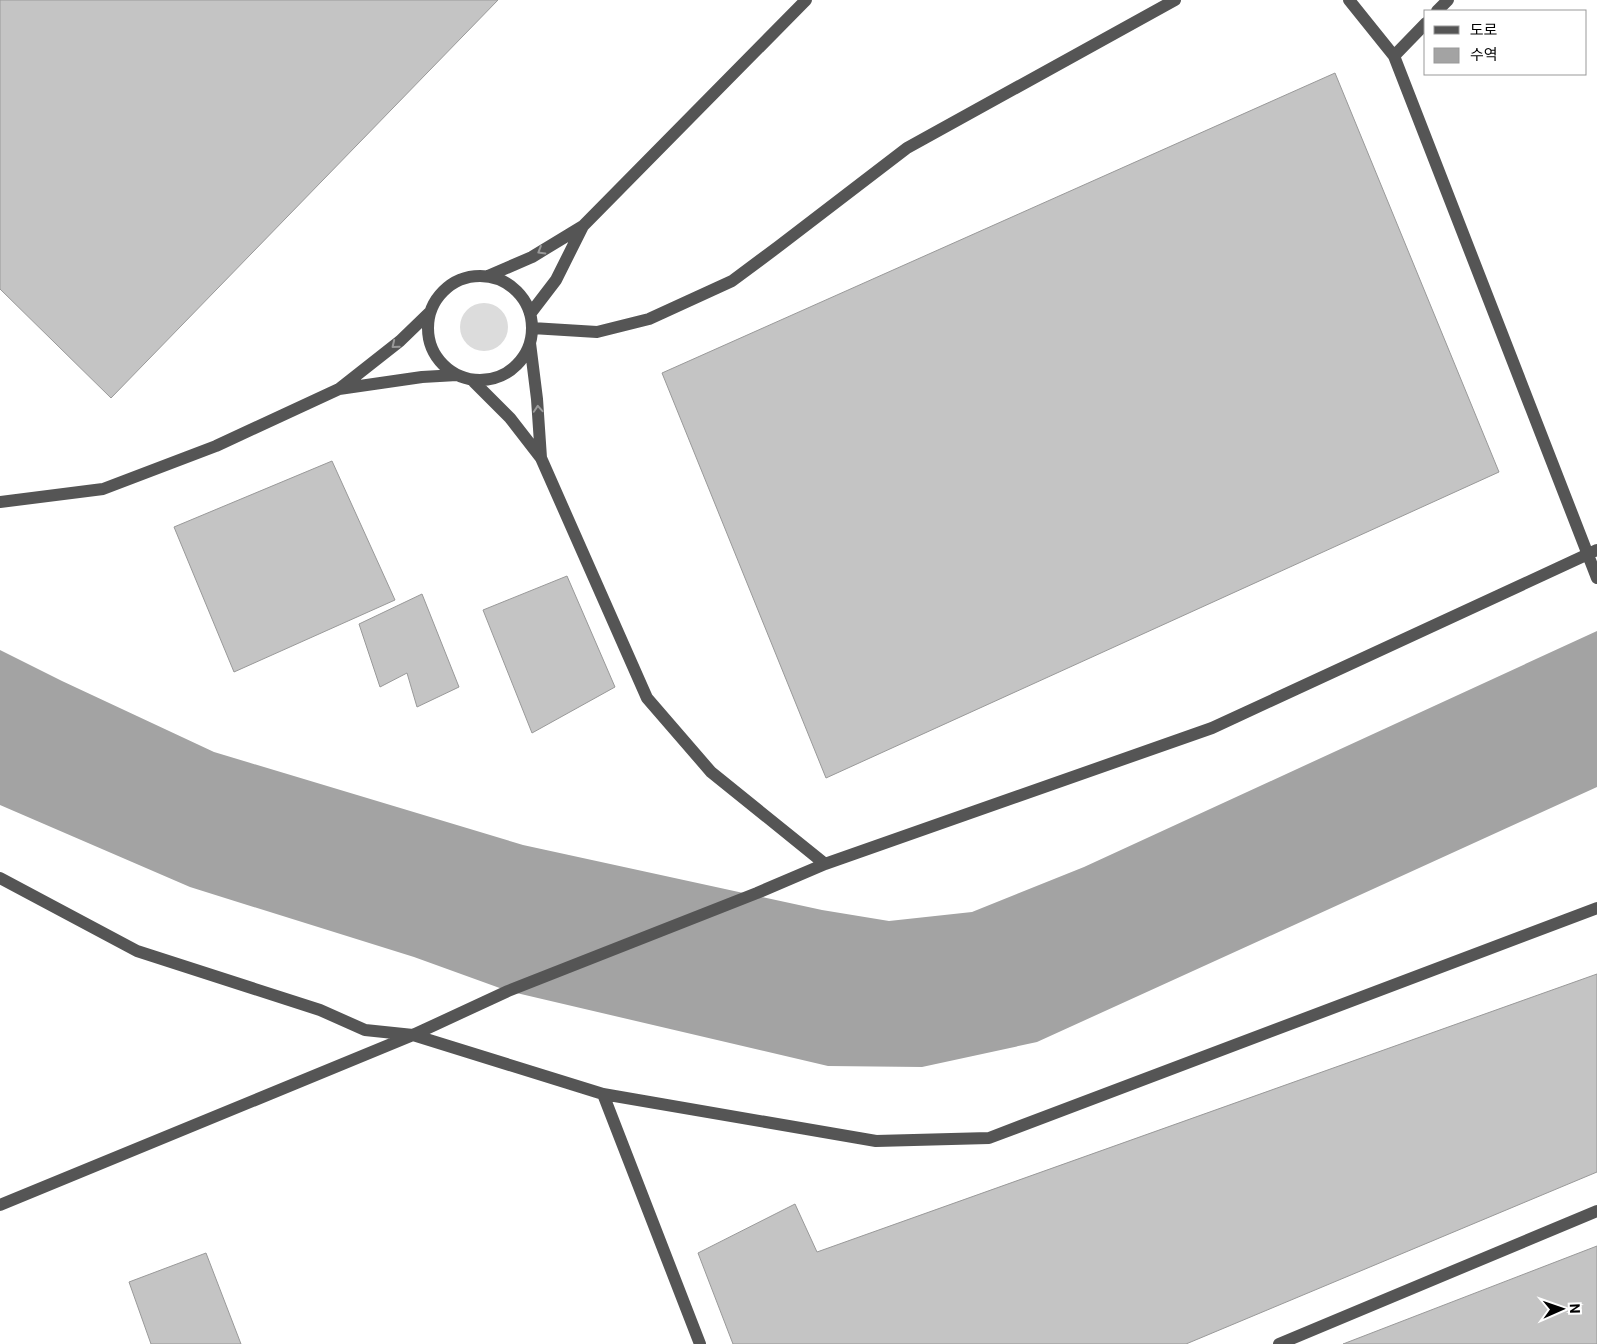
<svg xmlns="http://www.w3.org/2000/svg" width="1597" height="1344" font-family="Roboto,'Noto Sans KR',sans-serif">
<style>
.green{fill:#dcdcdc}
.water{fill:#a3a3a3}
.building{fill:#c4c4c4;stroke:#999}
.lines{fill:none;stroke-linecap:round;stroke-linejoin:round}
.minor{stroke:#555;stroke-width:12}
.oneway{stroke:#999}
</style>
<rect width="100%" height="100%" fill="#fff"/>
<path class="green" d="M460 327a24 24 0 1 1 48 0a24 24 0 1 1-48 0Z"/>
<path class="water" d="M1597,631v156l-560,255 -115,25 -94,-1 -320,-75 -94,-34 -224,-70 -190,-82v-155l62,31 152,71 309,93 299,65 67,11 83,-9 112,-45z"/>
<path class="building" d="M0,0h498l-387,398 -111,-109z
M1335,73l164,399 -673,306 -164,-405z
M332,461l63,139 -161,72 -60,-145z
M567,576l48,111 -83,46 -49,-123z
M422,594l37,93 -42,20 -10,-34 -27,14 -21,-63z
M1597,974v198l-411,172h-453l-35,-91 97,-49 22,48z
M1597,1246v98h-254z
M206,1253l35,91h-90l-22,-62z"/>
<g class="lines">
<path class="minor" d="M1349,0l45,56 203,522
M1437,11l11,-11
M1394,56l32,-33
M428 328a52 52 0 1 1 104 0a52 52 0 1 1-104 0Z
M488,276l44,-19 51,-31 223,-226
M530,314l26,-34 27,-54
M532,328l65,4 52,-13 83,-38 47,-35 128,-98 268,-148
M530,343l7,56 4,59
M472,380l38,38 31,40 106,240 64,74 114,92
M339,389l83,-12 35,-2
M0,502l103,-13 113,-43 123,-57 61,-48 30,-29
M0,878l137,73 183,59 45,20 48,5 95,-44 249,-98 68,-29 387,-136 385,-178
M603,1094l273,47 113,-3 608,-230
M0,1205l413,-170 190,59 97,250
M1279,1344l318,-133"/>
</g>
<defs><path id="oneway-chevron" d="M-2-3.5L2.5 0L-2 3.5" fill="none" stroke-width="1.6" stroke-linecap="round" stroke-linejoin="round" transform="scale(1.25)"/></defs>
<g class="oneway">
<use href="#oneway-chevron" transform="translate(541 251) rotate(149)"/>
<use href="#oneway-chevron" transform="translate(395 345) rotate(141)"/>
<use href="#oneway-chevron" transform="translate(538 409) rotate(-94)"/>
</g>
<rect x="1424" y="10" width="162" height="65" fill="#ffffff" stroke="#999999"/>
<rect x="1434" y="26" width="25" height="8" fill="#555555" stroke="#999999"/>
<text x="1470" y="35" font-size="15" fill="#000000">도로</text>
<rect x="1434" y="48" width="25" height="15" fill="#a3a3a3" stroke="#999999"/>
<text x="1470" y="60" font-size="15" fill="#000000">수역</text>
<g transform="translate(1562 1309) rotate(88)" stroke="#ffffff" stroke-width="4" paint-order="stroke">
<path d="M0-4L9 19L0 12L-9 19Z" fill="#000000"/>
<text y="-8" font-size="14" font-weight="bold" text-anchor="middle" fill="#000000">N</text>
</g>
</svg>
